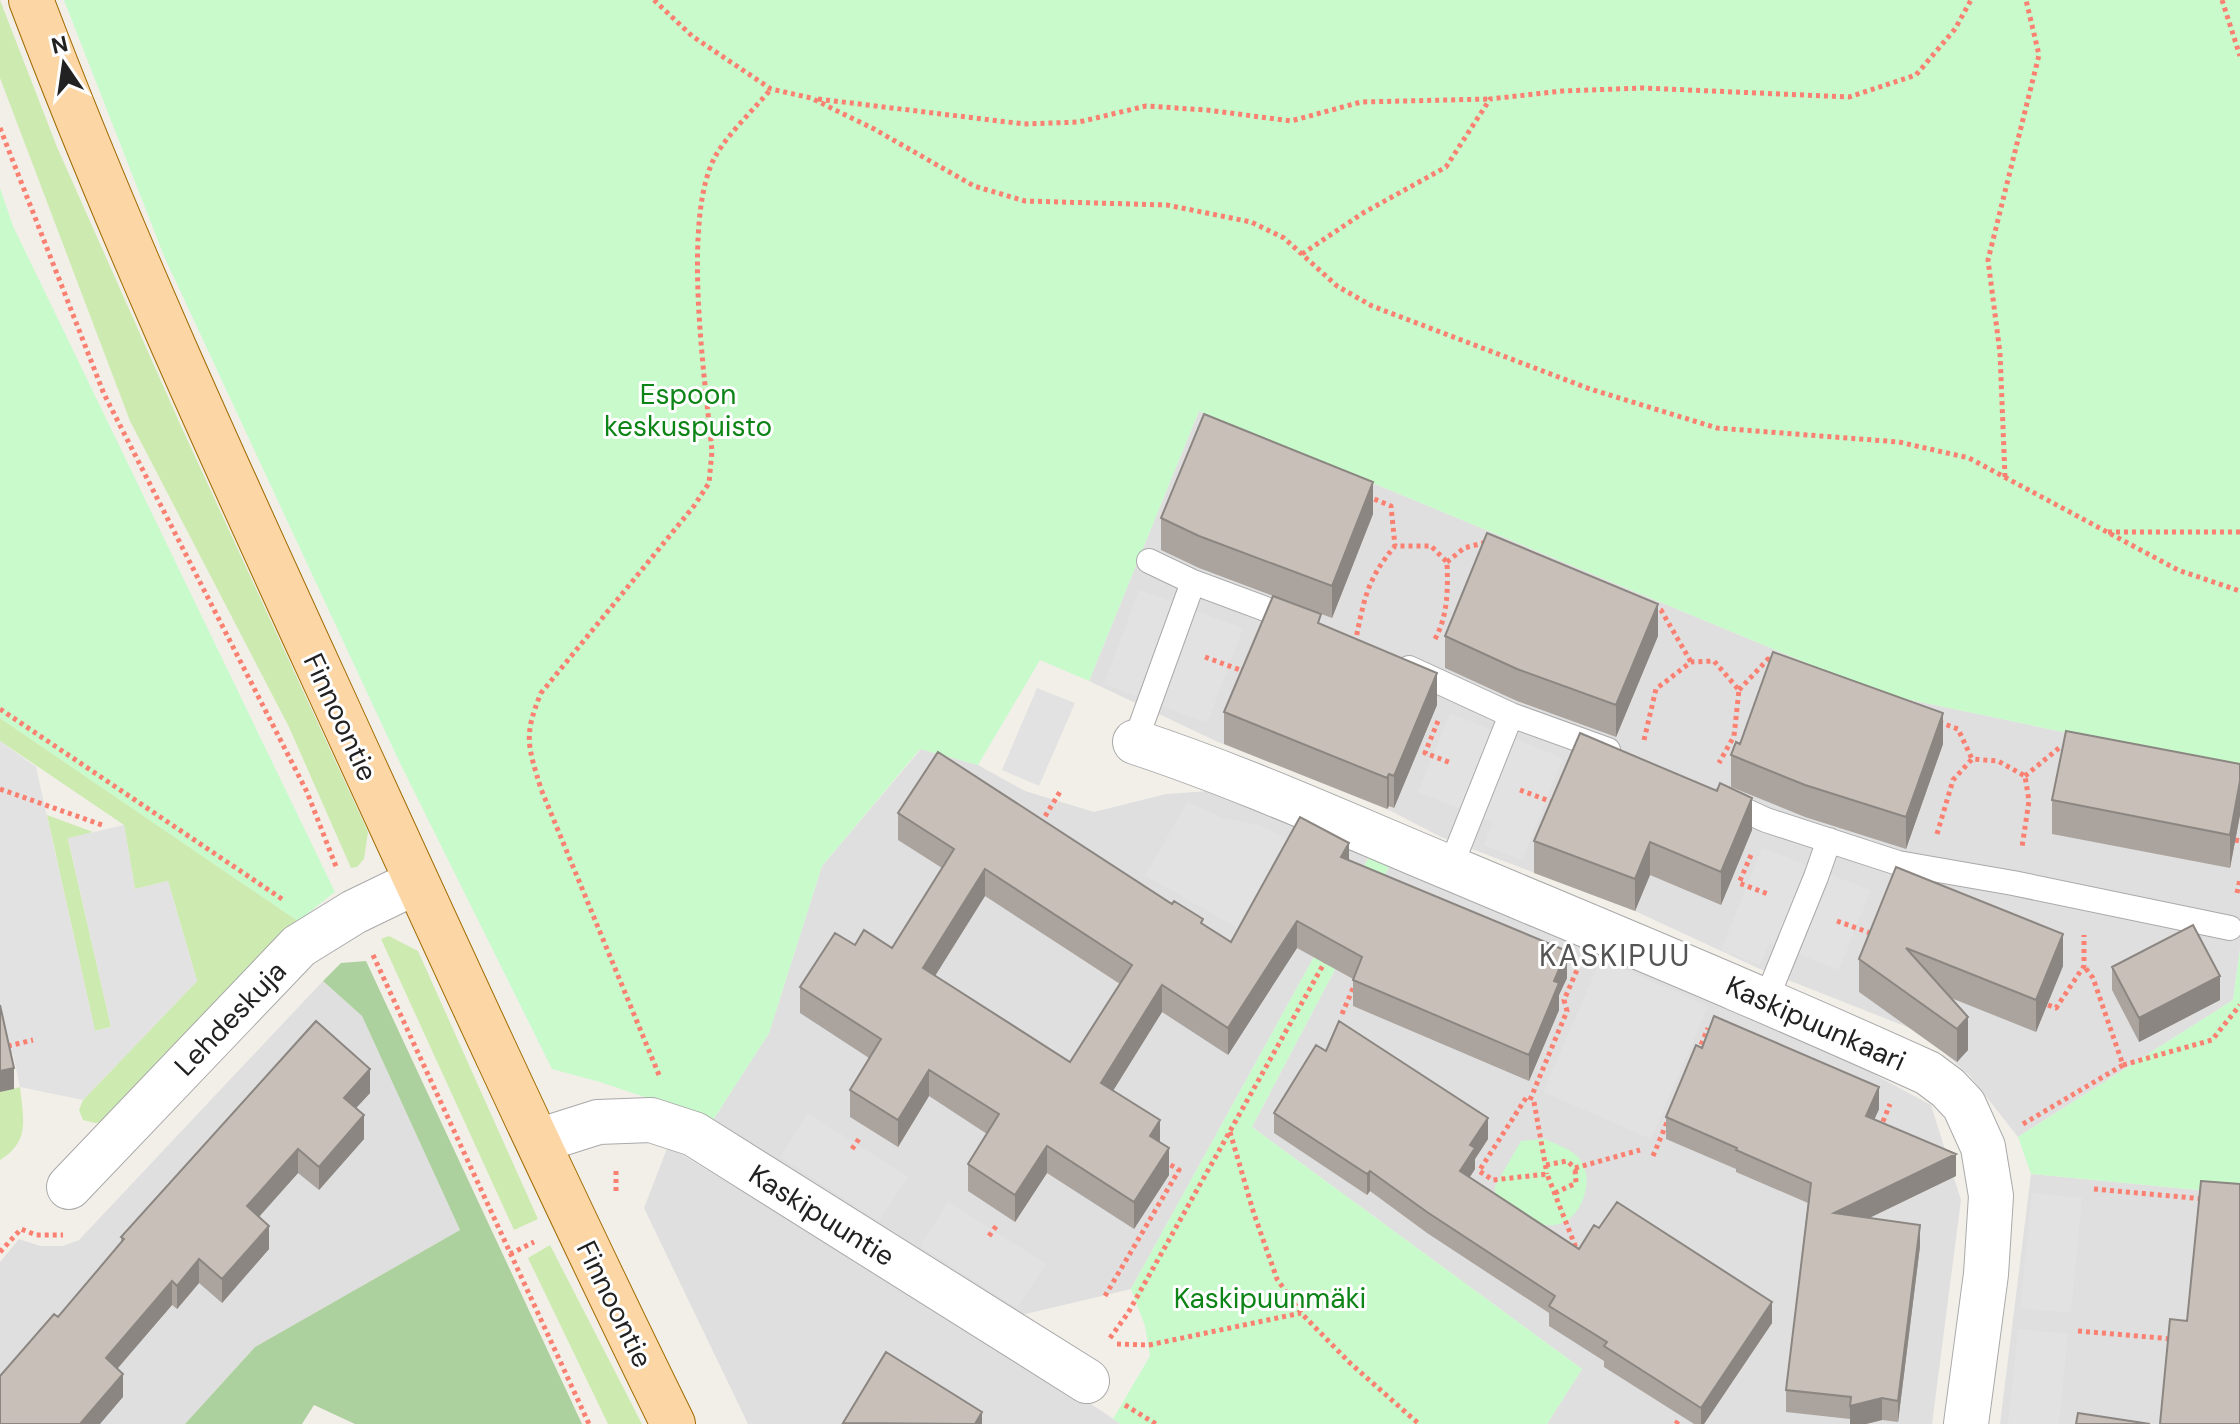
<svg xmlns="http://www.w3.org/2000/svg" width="2240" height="1424" font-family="'DM Sans',sans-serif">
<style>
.residential{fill:#e0dfdf}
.grass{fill:#cdebb0}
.forest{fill:#add19e}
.park{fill:#c8facc}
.parking{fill:#e2e2e2}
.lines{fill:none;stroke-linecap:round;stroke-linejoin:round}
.lane-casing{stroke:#a9a9a9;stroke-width:26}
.street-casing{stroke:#a9a9a9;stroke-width:46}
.primary-casing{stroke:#a06b00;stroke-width:46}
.path{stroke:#fa8072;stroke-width:5;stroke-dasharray:4 4;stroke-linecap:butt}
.lane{stroke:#fff;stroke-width:24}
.street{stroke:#fff;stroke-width:44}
.primary{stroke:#fcd6a4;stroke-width:44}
.wall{fill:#aba49e;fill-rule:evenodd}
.shaded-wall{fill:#8b8681}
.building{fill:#c7bfb8;stroke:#8b8681;stroke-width:2;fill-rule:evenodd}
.labels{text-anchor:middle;stroke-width:6;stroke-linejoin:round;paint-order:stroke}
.park-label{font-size:28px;fill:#0c8416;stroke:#fff}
.street-label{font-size:28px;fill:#222;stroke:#fff}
.neighbourhood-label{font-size:30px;letter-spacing:2px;fill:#555;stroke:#fff}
</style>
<rect width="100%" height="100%" fill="#f2efe9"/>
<path class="residential" d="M1199,411l683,283 358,75v180l-7,51 -215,137 -48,-61 -28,-25 -30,-22 -152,-60 -125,-58 -192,-73 -56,-29 -169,-67 -129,-61z
M921,749l57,16 47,26 69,21 72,-18 43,-3 160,66 -238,432 -131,31 -287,-200 56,-87 53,-167z
M1390,865l415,172 126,68 30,95 -29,224h-385l35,-55 -330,-242z
M323,981l39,35 98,214 -205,117 -70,77h-185v-162l19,-23 21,7h23l16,-6z
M668,1146l429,262 24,16h-373l-104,-216z
M2031,1174l209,20v230h-240z"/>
<path class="grass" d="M0,0l57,147 124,279 187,406 -4,27 -7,8 -6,1 -62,-141 -159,-306 -130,-343z
M0,718l298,203 -188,201 -15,1 -12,-3 -4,-10 4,-10 114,-119 -29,-100 -33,8 -11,-64 -124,-84z
M47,815l46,17 -25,7 43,188 -16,4z
M389,936l29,15 120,268 -24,11 -133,-291z
M20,1087c3,31 11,54 -20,73v-68z
M550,1245l92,179h-34l-80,-166z"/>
<path class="forest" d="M366,961l216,463h-227l-41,-19 -12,19h-117l70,-77 205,-117 -98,-214 -39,-35 18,-18z"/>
<path class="park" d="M64,0h2176v769l-358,-75 -683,-283 -110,270 -49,-21 -62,105 -58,-16 -98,117 -53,167 -56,87 -113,-38 -48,-13 -154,-310 -234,-503z
M0,188l13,38 322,666 -37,29 -298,-203z
M1369,857l21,8 -138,262 330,242 -35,55h-426l-8,-5 37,-63 -5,-30 -14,-37z
M2240,949v245l-209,-20 -13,-37 215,-137z
M1545,1139c10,5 26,10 33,18 16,18 8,49 -10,63 -13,9 -35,5 -49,-2 -8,-4 -17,-14 -24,-21v-11l26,-45z"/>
<path class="parking" d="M1139,590l104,38 -36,95 -103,-39z
M1037,688l38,15 -36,83 -37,-16z
M1450,713l113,45 -41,102 -38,-15 9,-23 -75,-30z
M0,741l36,26 59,264 16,-4 -43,-189 56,-13 11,64 33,-8 29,100 -114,119 -63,-13 -7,-33 -13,2z
M1188,802l35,16 37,7 33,17 -50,89 -98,-56z
M1762,848l109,42 -32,80 -70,-27 -9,22 -39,-15z
M1601,959l107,47 -57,133 -108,-47z
M808,1113l100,64 -29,44 -99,-64z
M2032,1193l50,5 -11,115 -51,-5z
M948,1202l98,62 -29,44 -97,-62z
M2018,1329l50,5 -9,90h-51z"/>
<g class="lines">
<defs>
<path id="lane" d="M1149,561l44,21 105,39
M1409,668l102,47 97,35
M1135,742l58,-160
M1722,800l44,20 132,43 115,20 217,45
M1450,868l61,-153
M1766,1000l50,-123 13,-37"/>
<path id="street" d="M1135,742c109,36 214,84 320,128 159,67 317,132 473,203l20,15 16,17 19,42 8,49 -5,78 -20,150
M538,1141l60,-19 53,-2 43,14 393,247
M69,1187l230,-241 55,-34 62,-30"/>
<path id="primary" d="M31,0c89,235 194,463 299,692 112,245 224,490 343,732"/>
</defs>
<use href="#lane" class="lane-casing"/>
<use href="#street" class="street-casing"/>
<use href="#primary" class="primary-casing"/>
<path class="path" d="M654,0l38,36 79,53 40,9 63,31 100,57 51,15 142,4 84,17 33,16 53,48 35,20 218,83 127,39 182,14 70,16 209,112 62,21
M2222,0l18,56
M818,99l206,25 55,-2 67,-16 61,4 84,11 70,-19 128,-3
M0,128l104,266 203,398 30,77
M1302,254l61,-41 83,-46 44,-68 72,-8 81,-3 206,9 67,-22 39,-46 16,-29
M2005,477l-5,-124 -12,-93 51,-205 -13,-55
M1367,496l24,10 4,40
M2108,532h132
M1447,562l17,-14 23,-6
M1653,607l8,3 30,52
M1355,643c9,-42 11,-63 40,-97h36l16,16c1,28 1,53 -12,77
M1205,657l38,14 2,-5
M1739,690l29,-31 8,3
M0,709l285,192
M1438,721l-13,32 26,10
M1939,722l19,7 14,30
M1644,740l12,-51 35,-27 23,-1 25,29 -5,46 -15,27
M2025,776l34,-28 7,2
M0,789l105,37
M1520,790l32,12 1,-3
M1041,823l20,-33
M1937,834l16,-54 19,-21 26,2 27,15 4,25 -7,46
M2235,840l5,1
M1751,855l-12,28 29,11
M2237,893l3,-14
M1837,921l36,13
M373,955l216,469
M2048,1005l8,3 28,-42v-31
M1342,1014l12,-28
M0,1048l33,-8
M1698,1052l10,-24
M2123,1065l89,-25 28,-35
M659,1075l-118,-286c-13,-43 -18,-53 0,-96l153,-187 15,-23 3,-32c-7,-72 -31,-235 4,-296 12,-21 39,-47 55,-66
M1526,1098l-47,73 14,9 54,-6 31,79
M1530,1100l37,-89 -3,-11 13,-30
M1534,1102l13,72
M2023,1124l100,-59 -30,-87 -9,-12
M1880,1129l10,-25
M1230,1132l24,82 23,65 24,34 49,50 69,61
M852,1149l9,-13
M1653,1156l15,-36
M1546,1165l21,-4 8,7 65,-18
M2094,1189l110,10
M616,1191v-22
M1555,1193l21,-10 -1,-15
M989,1236l8,-11
M0,1252l21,-23 15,6h27
M510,1254l24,-12
M1105,1296l74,-126 -15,-9
M2078,1331l95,8
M1110,1338l18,-25 199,-355
M1117,1344l32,1 152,-32
M1125,1405l31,19
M1676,1424l2,-3"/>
<use href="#lane" class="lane"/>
<use href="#street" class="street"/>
<use href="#primary" class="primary"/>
</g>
<path class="wall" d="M1373,514l-41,104 -133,-50 -38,-18v-32z
M1321,625l116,80 -43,103 -5,-2 -2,3 -163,-65v-32z
M1445,636h213l-42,101 -99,-36 -72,-33z
M1943,744l-37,105 -101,-32 -74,-30v-32z
M2240,764v51l-10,53 -178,-34v-34z
M898,813l305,111 28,18 118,-82 218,118 -8,17v15l-30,71 -176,-75v-27l-56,-31 -69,107 -66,-43 -49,79 47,51 9,33 -35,54 -87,-56 -32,49 -47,-31v-27l19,-30 -58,-38 -31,51 -48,-30v-27l19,-32 -69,-45v-26l92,-39 50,-80 -44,-28zM985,896l135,88 -50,78 -135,-86z
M1752,830l-31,75 -71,-30 -15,36 -101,-38v-32z
M1896,867l167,99 -27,66 -85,-34 17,52 -11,12 -98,-70v-33z
M2112,967l108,33 -81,42 -27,-52z
M1326,1051l162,88 -13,20v10l-5,8 109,72 193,74 -68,101h-10l-90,-57v-6l-55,-35v-13l-122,-80 -57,-42 -3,4 -93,-62v-20z
M370,1093l-14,15 8,31 -45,51 -21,-17 -39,44 10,32 -47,54 -23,-20 -22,26 -5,-4 -55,63 6,29 -65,-80 63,-74v-6z
M1879,1109l-5,11 82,56 -87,42 51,28 -22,176 -16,-2 -16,4h-16v-5l-64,-7v-22l22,-187 -72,-31v-3l-70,-30v-22z"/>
<path class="shaded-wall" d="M1373,482v32l-41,104v-32z
M1658,604v32l-42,101v-32z
M1437,673v32l-43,103v-32z
M1943,713v31l-37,105v-32z
M1389,774v32l-2,3v-31z
M2240,781v34l-10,53v-33z
M1752,798v32l-31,75v-33z
M1650,842v33l-15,36v-32z
M1349,843v27l-8,-13z
M985,869v27l-62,99v-27z
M1297,921v27l-69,107v-27z
M2063,934v32l-27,66v-32z
M1567,951v27l-8,17v15l-30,71v-26l25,-74z
M2220,976v24l-81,42v-24z
M1162,985v27l-61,98v-27z
M1968,1017v33l-11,12v-33z
M14,1068v21l-14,3v-21z
M370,1069v24l-26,28v-23z
M929,1070v26l-31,51v-27z
M1879,1087v22l-13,29v-22z
M364,1115v24l-45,51v-23z
M1488,1118v21l-13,20v10l-15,23v-21l10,-26z
M1160,1120v27l-10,-11z
M1047,1146v27l-32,49v-27z
M1169,1148v27l-35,54v-27z
M298,1149v24l-51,57v-24z
M1956,1154v22l-122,59v-22z
M1370,1171v20l-3,4v-21z
M1920,1225v21l-22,176v-21z
M269,1226v23l-47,54v-24z
M199,1259v24l-22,26v-23z
M172,1281v24l-66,77v-24z
M1772,1302v21l-68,101h-3v-16z
M123,1374v23l-23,27h-20z
M1882,1398v22l-16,4h-16v-18z
M982,1412v12h-7z"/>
<path class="building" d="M1204,414l169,68 -41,104 -133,-50 -38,-18z
M1487,533l171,71 -42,101 -99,-36 -72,-33z
M1273,596l48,18 -3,9 119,50 -43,103 -5,-2 -2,4 -163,-66z
M1773,652l170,61 -37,104 -101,-32 -74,-30 5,-13 4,2z
M2066,731l174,33v17l-10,54 -178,-35z
M1580,733l137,58 3,-8 32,15 -31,74 -71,-30 -15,37 -101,-38z
M938,752l234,152 2,-3 29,18 -2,4 30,19 69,-125 49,26 -8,14 226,94 -13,30 5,2 -30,72 -176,-75 9,-23 -65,-36 -69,107 -66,-43 -61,98 59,37 -10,16 19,12 -35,54 -87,-56 -32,49 -47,-31 31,-50 -70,-44 -31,50 -48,-30 31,-51 -81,-52 35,-54 20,12 9,-15 28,18 62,-99 -56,-36zM985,869l147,96 -62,97 -147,-94z
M1896,867l167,67 -27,66 -130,-52 62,69 -11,12 -98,-70z
M2193,925l27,51 -81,42 -27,-51z
M0,1005l14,63 -14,3z
M1714,1016l165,71 -13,29 90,38 -122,59 86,12 -22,176 -16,-3 -32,8 1,-9 -65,-7 25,-207 -75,-33 1,-2 -71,-31 30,-72 6,3z
M316,1021l54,48 -26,29 20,17 -45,52 -21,-18 -51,57 22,20 -47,53 -23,-20 -22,27 -5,-5 -66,77 17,16 -43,50h-80v-48l54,-62 4,3 66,-78 -3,-2z
M1339,1021l149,97 -18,27 5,3 -15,23 119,78 15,-24 5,3 18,-26 155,100 -71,106 -97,-62 3,-4 -58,-36 6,-10 -128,-84 -57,-41 -3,3 -93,-61 42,-68 10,6z
M2201,1181l39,3v240h-80l10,-105 17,2z
M886,1352l96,60 -7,12 -132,-1z
M2078,1413l72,11h-74z"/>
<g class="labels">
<g class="park-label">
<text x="688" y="404">Espoon<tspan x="688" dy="32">keskuspuisto</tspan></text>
<text x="1270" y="1308">Kaskipuunmäki</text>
</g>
<g class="street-label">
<text transform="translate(341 717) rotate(65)" y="10">Finnoontie</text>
<text transform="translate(230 1018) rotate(-46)" y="10">Lehdeskuja</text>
<text transform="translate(1816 1023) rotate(24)" y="10">Kaskipuunkaari</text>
<text transform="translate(822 1215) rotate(32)" y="10">Kaskipuuntie</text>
<text transform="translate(615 1304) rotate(64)" y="10">Finnoontie</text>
</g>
<g class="neighbourhood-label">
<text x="1615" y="966">KASKIPUU</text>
</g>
</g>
<g transform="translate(64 64) rotate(347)" stroke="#ffffff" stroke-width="6" paint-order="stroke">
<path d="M0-6L14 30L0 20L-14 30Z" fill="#222222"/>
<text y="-12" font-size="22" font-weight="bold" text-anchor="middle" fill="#222222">N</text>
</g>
</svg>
